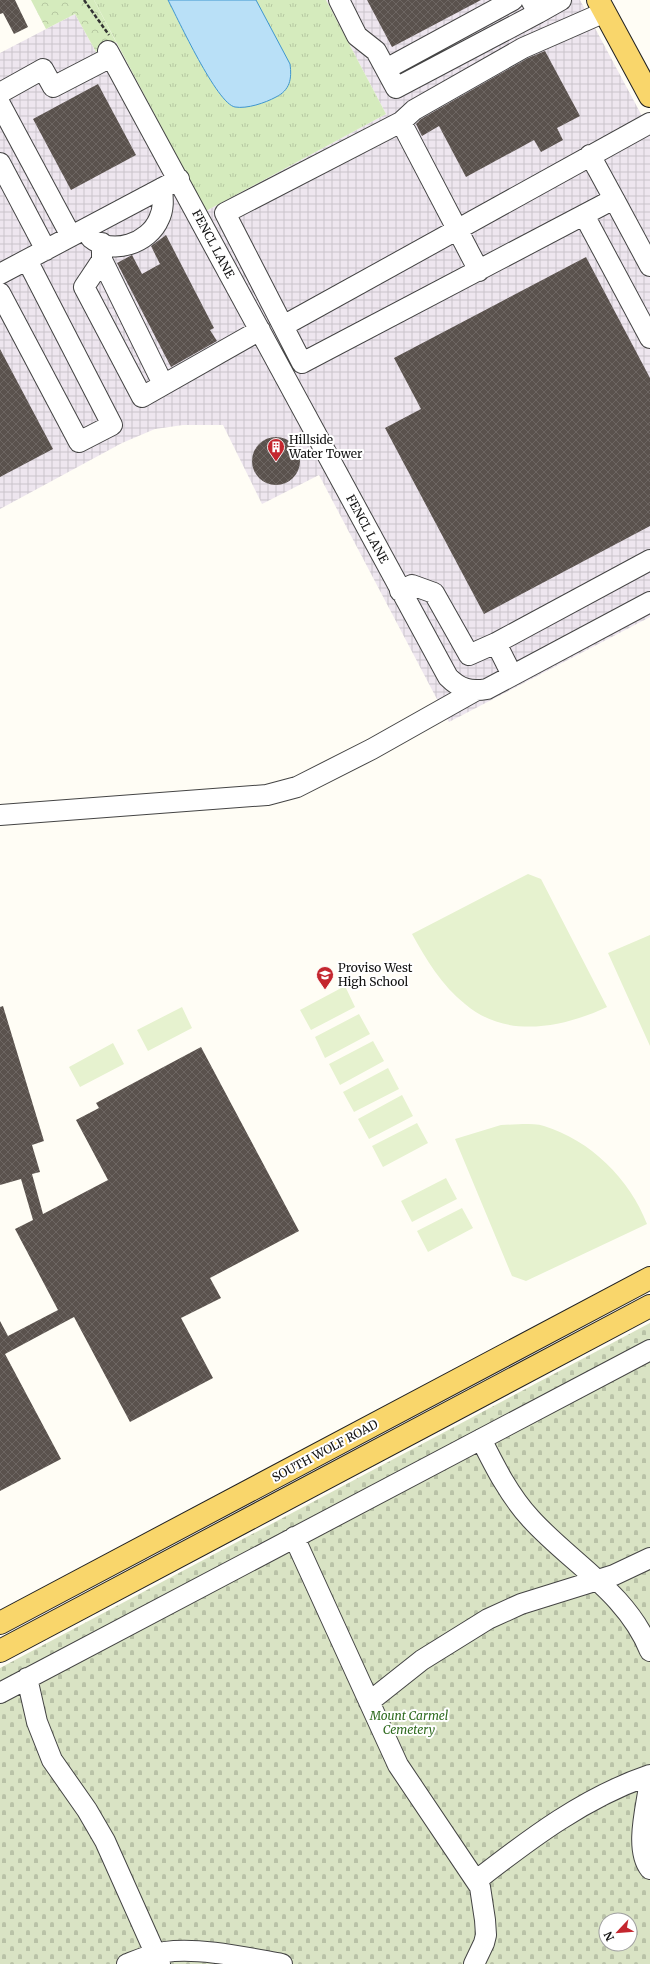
<svg xmlns="http://www.w3.org/2000/svg" width="650" height="1964" font-family="Merriweather,serif">
<style>
.industrial{fill:url(#industrial-grid)}
.grass{fill:url(#grass-tufts)}
.cemetery{fill:url(#cemetery-stones);fill-rule:evenodd}
.park{fill:url(#park-crowns)}
.pitch{fill:#e6f2cf}
.water{fill:#b9e0f7;stroke:#3f96cf}
.building{fill:url(#building-cross-hatch)}
.lines{fill:none;stroke-linecap:round;stroke-linejoin:round}
.minor-casing{stroke:#444;stroke-width:22}
.major-casing{stroke:#222;stroke-width:24}
.path{stroke:#333;stroke-width:2.5;stroke-dasharray:4 2;stroke-linecap:butt}
.minor{stroke:#fff;stroke-width:20}
.major{stroke:#f9d66b;stroke-width:22}
.labels{text-anchor:middle;stroke-width:4;stroke-linejoin:round;paint-order:stroke}
.street-label{font-size:12px;fill:#111;stroke:#fff}
.poi-label{font-size:12px;fill:#111;stroke:#fff;text-anchor:start}
.park-label{font-size:12px;font-style:italic;fill:#2f6b1f;stroke:#fff}
</style>
<defs>
<pattern id="industrial-grid" width="8" height="8" patternUnits="userSpaceOnUse"><rect width="8" height="8" fill="#eee6ef"/><path d="M0 4h8M4 0v8" fill="none" stroke="#cbc4cc"/></pattern>
<pattern id="grass-tufts" width="24" height="20" patternUnits="userSpaceOnUse"><rect width="24" height="20" fill="#d5ebbd"/><path d="M3 7l-1-3M5 7V3M7 7l1-3M15 17l-1-3M17 17v-4M19 17l1-3" fill="none" stroke="#b6c8a1"/></pattern>
<pattern id="cemetery-stones" width="16" height="16" patternUnits="userSpaceOnUse"><rect width="16" height="16" fill="#d9e3c4"/><path d="M2 7V4a2 2 0 0 1 4 0v3zM10 15v-3a2 2 0 0 1 4 0v3z" fill="#b9c2a7"/></pattern>
<pattern id="park-crowns" width="20" height="18" patternUnits="userSpaceOnUse"><rect width="20" height="18" fill="#d5ebbd"/><path d="M2 6a3 3 0 1 1 6 0M12 15a3 3 0 1 1 6 0" fill="none" stroke="#b6c8a1"/></pattern>
<pattern id="building-cross-hatch" width="8" height="8" patternUnits="userSpaceOnUse"><rect width="8" height="8" fill="#5a524d"/><path d="M0 0l8 8M0 8l8-8" fill="none" stroke="#6d6662"/></pattern>
</defs>
<rect width="100%" height="100%" fill="#fffdf5"/>
<path class="industrial" d="M326,0h254l70,131v486l-201,105 -130,-247 -57,29 -39,-79h-40l-28,4 -33,14 -122,66v-456l75,-39 21,38 20,-10 90,169 180,-97z"/>
<path class="grass" d="M94,0h232l60,114 -180,97z"/>
<path class="cemetery" d="M650,1323v641h-650v-296zM606,1920h24v24h-24z"/>
<path class="park" d="M31,0h63l22,42 -20,10 -21,-38 -29,15z"/>
<path class="pitch" d="M528,874l13,5 66,128c-45,21 -101,32 -142,-3 -23,-18 -39,-45 -53,-70z
M650,935v111l-42,-93z
M345,986l10,21 -44,23 -11,-20z
M182,1007l10,21 -44,23 -11,-21z
M359,1014l11,20 -45,24 -10,-21z
M373,1041l11,20 -44,24 -11,-21z
M113,1043l11,21 -44,23 -11,-20z
M388,1068l11,21 -45,23 -11,-20z
M402,1095l11,21 -44,23 -11,-20z
M417,1123l11,20 -45,24 -11,-21z
M523,1124c7,0 15,0 21,2 46,14 86,53 103,98l-121,57 -14,-5 -57,-137 46,-14z
M446,1178l11,21 -45,23 -11,-21z
M462,1208l11,20 -45,24 -11,-21z"/>
<path class="water" d="M168,0h88l34,64c2,15 0,26 -14,33 -11,6 -29,12 -41,10 -18,-3 -57,-88 -67,-107z"/>
<path class="building" d="M0,0h15l13,27 -14,7 -11,-21 -3,1z
M367,0h114l-89,47z
M545,51l35,65 -23,12 6,12 -22,12 -7,-12 -68,37 -27,-51 -17,10 -6,-12 5,-5 107,-61z
M98,84l38,71 -65,35 -38,-71z
M166,235l48,93 -4,2 7,11 -46,26 -54,-104 15,-8 10,19 18,-10 -9,-18z
M586,257l64,121v148l-166,88 -99,-186 36,-19 -27,-51z
M0,349l53,100 -53,28z
M252 461a24 24 0 1 1 48 0a24 24 0 1 1-48 0Z
M3,1006l41,135 -12,4 8,27 -8,2 11,40 65,-34 -32,-60 23,-12 -3,-5 105,-56 98,184 -89,47 11,20 -40,20 32,60 -83,44 -56,-105 -69,37 56,105 -61,32v-170l8,15 50,-26 -43,-81 18,-9 -12,-41 -21,6v-178z"/>
<g class="lines">
<defs>
<path id="minor" d="M339,0l18,36 19,15 20,37 142,-75
M531,0l7,13 23,-13
M108,51l340,626c12,12 22,15 39,12l163,-87
M386,69l127,-69
M0,93l43,-24 10,18 58,-30
M0,104l71,132
M401,122l13,-12 109,-62 82,-36
M0,163l46,87
M614,199l36,67
M584,215l66,123
M91,238c22,18 58,5 68,-19 5,-10 4,-20 3,-31
M102,243v17l-18,27 58,110 118,-67
M102,260l61,124
M479,271l-78,-149 -176,91 77,150 312,-164 -24,-44
M0,274l179,-95
M0,293l79,149 33,-17 -85,-165
M283,326l367,-203
M400,591l12,-6 22,8 35,62 27,-12
M512,675l-16,-32 154,-83
M0,815l267,-20 30,-8 75,-38 103,-58
M481,1439c14,28 28,56 50,80 40,44 96,74 119,132
M294,1537l104,228 82,122 5,33 1,15 -2,8 -10,21
M27,1678l10,44 15,38 35,50 18,31 55,123
M0,1693l650,-343
M369,1702l53,-42 66,-41 33,-15 93,-29 36,-17
M650,1780c-3,25 -16,69 0,89
M477,1880c54,-42 108,-83 173,-105
M127,1964c13,-5 25,-10 38,-12 34,-5 83,6 117,12"/>
<path id="major" d="M598,0l52,96
M0,1623l650,-345
M0,1651l650,-345"/>
</defs>
<use href="#minor" class="minor-casing"/>
<use href="#major" class="major-casing"/>
<path class="path" d="M84,0l25,35"/>
<use href="#minor" class="minor"/>
<use href="#major" class="major"/>
</g>
<defs>
<symbol id="building-pin" viewBox="-11 -11 22 30"><path d="M0 17L-7.5 6A9.5 9.5 0 1 1 7.5 6Z" fill="#c4262e" stroke="#fff"/><path d="M-4-6H4V6H1V3H-1V6H-4ZM-2.5-4.3h1.7v1.8h-1.7ZM.8-4.3h1.7v1.8H.8ZM-2.5-1h1.7V.8h-1.7ZM.8-1h1.7V.8H.8Z" fill="#fff"/></symbol>
<symbol id="school-pin" viewBox="-11 -11 22 30"><path d="M0 17L-7.5 6A9.5 9.5 0 1 1 7.5 6Z" fill="#c4262e" stroke="#fff"/><path d="M0-5L7-2L0 1L-7-2ZM-4 1L0 2.5L4 1V4Q0 6-4 4Z" fill="#fff"/></symbol>
</defs>
<g fill-rule="evenodd">
<use href="#building-pin" x="266" y="437" width="20" height="27"/>
<use href="#school-pin" x="315" y="965" width="20" height="27"/>
</g>
<g class="labels">
<g class="street-label">
<text transform="translate(213 244) rotate(62)" y="4">FENCL LANE</text>
<text transform="translate(367 529) rotate(62)" y="4">FENCL LANE</text>
<text transform="translate(325 1451) rotate(-28)" y="4">SOUTH WOLF ROAD</text>
</g>
<g class="poi-label">
<text x="289" y="444">Hillside<tspan x="289" dy="14">Water Tower</tspan></text>
<text x="338" y="972">Proviso West<tspan x="338" dy="14">High School</tspan></text>
</g>
<g class="park-label">
<text x="409" y="1720">Mount Carmel<tspan x="409" dy="14">Cemetery</tspan></text>
</g>
</g>
<g transform="translate(618 1932) rotate(244)"><circle r="19" fill="#ffffff" stroke="#a0a0a0"/>
<path d="M0-3L7 15L0 10L-7 15Z" fill="#c4262e"/>
<text y="-6" font-size="11" font-weight="bold" text-anchor="middle" fill="#111111">N</text>
</g>
</svg>
